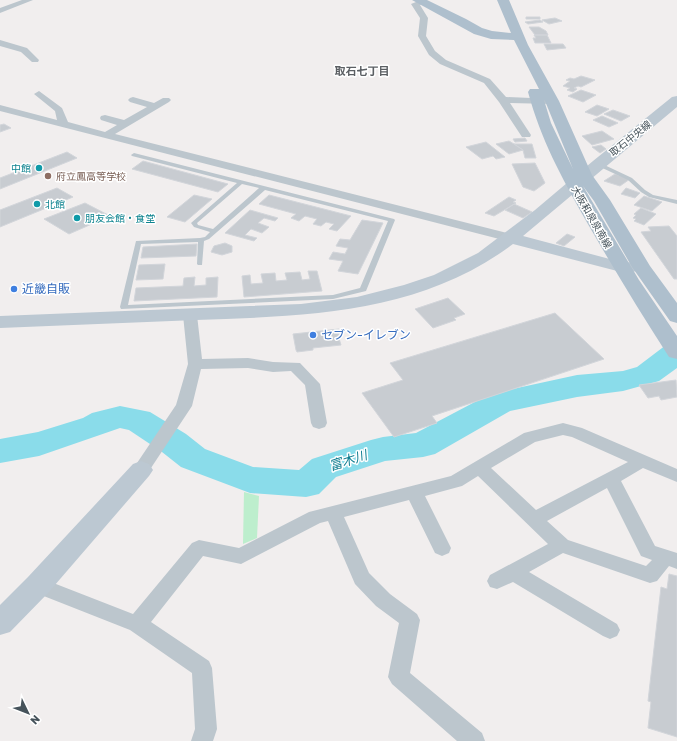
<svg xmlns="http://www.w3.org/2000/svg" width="677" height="741" font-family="Rubik,'Noto Sans JP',sans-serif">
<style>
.green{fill:#bdeecd}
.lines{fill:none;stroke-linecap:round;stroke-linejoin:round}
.river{fill:#8adcea;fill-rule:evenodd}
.building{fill:#c8ccd1;stroke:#d2d5da}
.lane{fill:#bcc6cd;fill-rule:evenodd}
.street{fill:#bcc6cd;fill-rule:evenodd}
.secondary{fill:#bcc8d2;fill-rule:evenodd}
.primary{fill:#aebfcd;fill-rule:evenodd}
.culture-dot{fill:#0f9aa8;stroke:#fff;stroke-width:1.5}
.education-dot{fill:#8d6e63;stroke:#fff;stroke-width:1.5}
.shop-dot{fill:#3f7fe0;stroke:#fff;stroke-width:1.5}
.labels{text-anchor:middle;stroke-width:3;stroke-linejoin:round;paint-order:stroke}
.far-street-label{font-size:10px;fill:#46535b;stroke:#fff}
.far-culture-label{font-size:10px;fill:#0d838f;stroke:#fff;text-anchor:start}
.far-education-label{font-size:10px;fill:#785e54;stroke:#fff;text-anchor:start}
.far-neighbourhood-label{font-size:11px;font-weight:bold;fill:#5b5f63;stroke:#fff}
.shop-label{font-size:12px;fill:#366cbe;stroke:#fff;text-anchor:start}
.water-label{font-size:13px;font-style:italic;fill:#0e7d90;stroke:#fff}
</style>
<rect width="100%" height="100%" fill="#f1eeee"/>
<path class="green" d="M244,492l15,4 -2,42 -14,6z"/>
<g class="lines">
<path class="river" d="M677,342v26l-18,13 -36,10 -46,6 -67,14 -75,43 -12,3 -38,4 -49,16 -17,17 -13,3 -56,-4 -69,-26 -19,-15 -33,-22 -9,-2 -81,28 -39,7v-24l38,-7 45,-14 9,-5 28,-7 30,6 36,22 19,15 48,18 46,3 13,-11 59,-19 12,-3 33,-4 74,-39 87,-19 46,-4 14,-4 29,-22z"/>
</g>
<path class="building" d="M526,17h14v2h-14z
M555,18l7,3 -13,3 -7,-4z
M540,20l3,2 -15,2 -3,-2z
M529,27h10l7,4 2,4h-13z
M534,35h13l4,8h-16l-2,-5h3z
M544,44h19l3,4 -19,2z
M581,76l14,4 -14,7 -3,-1 -4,2 3,1 -4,3 -6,-2 3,-2 -7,-2 7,-5 -4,-1 4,-2 4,1z
M581,90l15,5 -13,7 -15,-6z
M597,105l12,4 -12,7 -12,-4z
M613,110l17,6 -9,5 -17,-7z
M602,116l16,7 -9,4 -16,-7z
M4,124l7,4 -11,4v-7z
M602,131l12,8 -22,6 -10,-9z
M525,138l2,3 -12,1 -2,-3z
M509,141l5,3 9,6 -14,4 -13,-10z
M486,142l19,15 -9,2 -3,-3 -11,3 -16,-12z
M514,144h18l4,14h-11l-2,-8z
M601,145l5,4 -6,4 -8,-6z
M67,152l10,6 -77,31v-11z
M143,161l85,23 -10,8 -86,-23z
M535,163l10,20 -11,8 -11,-4 -11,-23z
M615,174l15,5 -10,7 -16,-5z
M57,188l16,9 -73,30v-17z
M626,188l14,5 -5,5 -14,-4z
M194,195l18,4 -27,23 -18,-5z
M269,195l82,21 -14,15 -8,-2 5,-5 -8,-2 -5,4 -8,-2 4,-5 -12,-3 -6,5 -8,-3 5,-4 -37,-10z
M644,196l18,6 -10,9 -18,-6z
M509,197l7,3 -3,2 3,1 -22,13 -9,-3z
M85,203l25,13 -41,18 -25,-15z
M514,204l18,8 -9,6 -18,-8z
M641,208l15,6 -12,11 -10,-4 2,-2 -3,-1 3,-3 -2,-1z
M250,210l28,8 -3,3 -11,-3 -6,5 11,4 -7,6 -11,-4 -6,6 12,3 -3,3 -29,-8z
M362,220l21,3 -25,51 -20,-3 5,-10 -14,-2 4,-7 12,2 3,-6 -12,-2 4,-7 10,1z
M669,226l8,10v43h-3l-33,-47 10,-1 -3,-4z
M567,234l8,3 -11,9 -8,-3z
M225,243l7,3v6l-10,3 -11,-3 3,-6z
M197,244l-1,12 -55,2 2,-11z
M165,264l-2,15 -27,1 3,-15z
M308,271h9l5,20 -78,6 -2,-21 8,-1 1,9 12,-1 -2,-9 14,-1 1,8 11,-1 -2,-7 15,-1 2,8 8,-1z
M195,277l-1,9 12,-1v-7l12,-1 -1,20 -83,4 2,-13 47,-2 1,-8z
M448,298l17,16 -11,4 2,2 -23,8 -18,-19z
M555,313l49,46 -172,57 5,7 -43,14 -32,-44 41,-13 -13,-17z
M339,329l1,6h-2l3,10 -28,3v2l-16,2 -1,-2 -3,-16z
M676,380l1,17 -16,3 -2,-4 -11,2 -9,-13z
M669,574l8,2v161l-29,-9 3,-26 -3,-1 13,-114 6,2z"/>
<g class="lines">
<path class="lane" d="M134,153l260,66 1,1 -29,71 -33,8 -212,10 -1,-2 16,-66 64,-3 5,-1 5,-5 -16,-5 -3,-4 46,-40 -105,-27 -1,-1zM242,184l17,4 -46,41 -15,-4 -1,-2zM265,190l123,31 -28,67 -27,7 -205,10 13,-61 57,-2 -1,22 1,1h4l2,-24 5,-2z
M598,162l34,16 13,12 8,5 24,5v4l-28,-7 -8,-5 -13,-12 -32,-15v-2z"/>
<path class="street" d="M22,0h11l-33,13v-5z
M421,0l5,2 -6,3 8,13 -2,18 9,15 11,9 44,19 16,18 48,2 2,2 -5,3 -41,-1 21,32 -1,2h-8l-23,-35 -15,-19 -44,-19 -11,-9 -11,-19 2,-18 -9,-14z
M0,40l27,8 12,12 -1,2h-6l-11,-10 -21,-6z
M39,91l23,17 6,14 37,10 12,-7 -16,-5 -1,-2 1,-2 4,-1 19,5 23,-13 -17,-5 -2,-2 2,-2 3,-1 21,6 9,-5h6l2,2 -2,2 -54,32 400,101 2,3 -6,4 -511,-131v-6l57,15 -2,-9 -21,-17z
M190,311l5,1 2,3 5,44 46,-1 25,4 27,1 20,21 7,39 -2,4 -6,2 -6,-2 -2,-4 -6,-38 -14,-14 -18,1 -25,-4 -47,1 -9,37 -45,68 -6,2 -6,-2 -2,-4 2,-4 41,-61 12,-41 -5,-49 2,-3z
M563,423l19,5 95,41v13l-34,-14 -22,13 34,65 22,7v16l-8,-3 -12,15 -7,2 -87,-30 -34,19 88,52 3,6 -3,6 -7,3 -7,-3 -90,-54 -16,7 -7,-2 -3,-6 3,-6 58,-31 -70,-68 -16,10 -37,10 26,52 -2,5 -7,3 -7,-3 -26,-53 -65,17 25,56 21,21 27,20 3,6 -10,53 72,60 3,8h-28l-65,-57 -4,-7 11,-54 -23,-17 -21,-22 -27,-63 -8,2 -79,41 -38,-8 -52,66 58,39 3,7 5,61 -4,12h-22l4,-12 -3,-56 -62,-43 -99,-39 -3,-6 3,-6 7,-2 95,37 59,-71 7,-3 40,8 70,-36 142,-36 73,-43zM563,435l9,2 56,25 -92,48 -45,-42 44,-26zM607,488l34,68 11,4 -6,6 -78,-26 -21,-19z"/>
<path class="secondary" d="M677,96v11l-154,129 98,26 25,1 3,4 -3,4 -25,1 -108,-28c-93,70 -206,72 -317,76 -65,3 -131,5 -196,8v-12l301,-12 56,-7 47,-12 30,-10 44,-22 57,-43 58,-49 79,-64z
M141,461l8,3 4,6 -4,6 -101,117 -38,39 -10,3v-30l28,-28 105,-113z"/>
<path class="primary" d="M412,0h15l39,19 16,9 10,3 19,2 -14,-33h12l19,45 31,56 33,74 18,25 40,66 27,37v20l-7,-2 -38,-54 -38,-66 -11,-15 56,94 38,56v23l-8,-2c-29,-45 -57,-91 -84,-138 -24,-43 -44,-79 -57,-127l2,-3h9l-25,-49 -23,-1 -17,-5zM544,100l1,1 28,68 -22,-46z"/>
</g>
<g class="culture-dot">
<circle cx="39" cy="168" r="4"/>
<circle cx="37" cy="204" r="4"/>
<circle cx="77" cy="218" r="4"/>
</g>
<circle class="education-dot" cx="48" cy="176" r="4"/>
<g class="shop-dot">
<circle cx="14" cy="289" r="4"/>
<circle cx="313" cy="335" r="4"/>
</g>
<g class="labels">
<g class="far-street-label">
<text transform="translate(630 138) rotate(-39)" y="4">取石中央線</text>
<text transform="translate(592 217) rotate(60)" y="4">大阪和泉泉南線</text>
</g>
<g class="far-culture-label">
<text x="31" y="172" text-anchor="end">中館</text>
<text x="45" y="208">北館</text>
<text x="85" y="222">朋友会館・食堂</text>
</g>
<g class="far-education-label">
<text x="56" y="180">府立鳳高等学校</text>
</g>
<g class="far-neighbourhood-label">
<text x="362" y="75">取石七丁目</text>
</g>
<g class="shop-label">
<text x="22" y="293">近畿自販</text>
<text x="321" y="339">セブン-イレブン</text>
</g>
<g class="water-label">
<text transform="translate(348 460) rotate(-18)" y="5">富木川</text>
</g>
</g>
<g transform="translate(28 713) rotate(133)" stroke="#ffffff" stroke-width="3" paint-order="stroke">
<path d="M0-3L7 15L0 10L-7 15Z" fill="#46535b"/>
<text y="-6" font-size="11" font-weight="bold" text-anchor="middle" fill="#46535b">N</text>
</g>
</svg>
